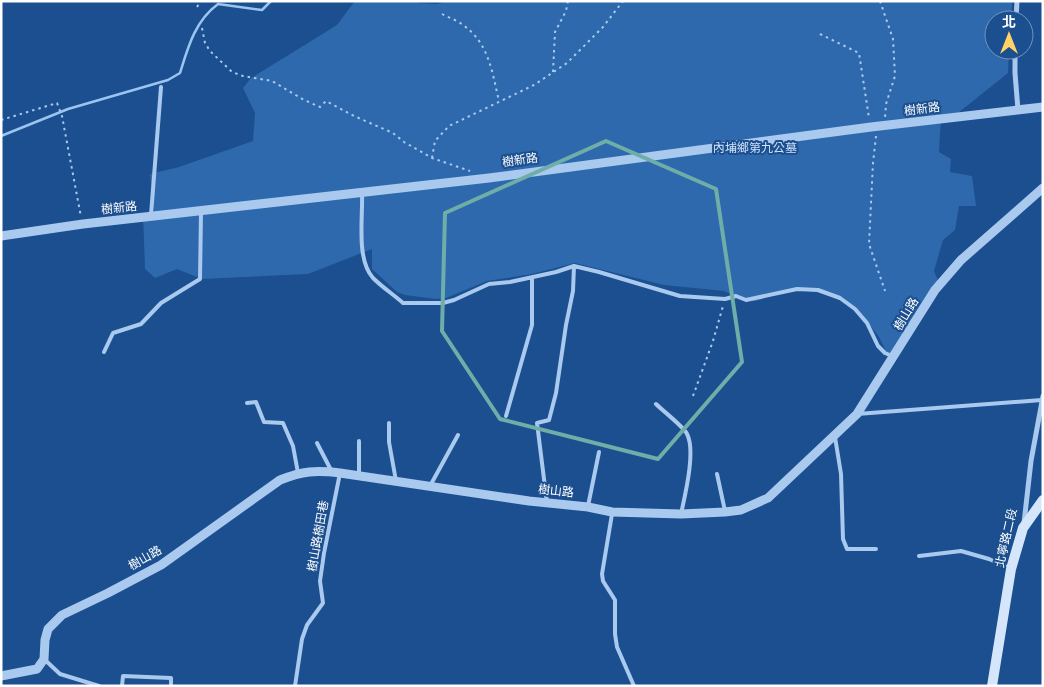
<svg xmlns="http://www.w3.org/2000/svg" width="1044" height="687" font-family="Barlow,'Noto Sans TC',sans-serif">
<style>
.green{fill:#2e69ad}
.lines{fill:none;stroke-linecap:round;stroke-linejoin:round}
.stream{stroke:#9cc4f0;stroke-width:2.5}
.path{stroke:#a9c9ee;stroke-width:2;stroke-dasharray:2.5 4;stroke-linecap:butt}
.service{stroke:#a9c9ee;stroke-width:4}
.minor{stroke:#a9c9ee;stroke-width:5}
.tertiary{stroke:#a9c9ee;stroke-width:9}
.secondary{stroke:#d6e6fa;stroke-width:10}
.marked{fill:none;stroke:#6fada8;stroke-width:4;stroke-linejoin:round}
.labels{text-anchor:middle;stroke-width:4;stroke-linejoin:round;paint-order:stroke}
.street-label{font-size:12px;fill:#fff;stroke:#1b4f8f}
.park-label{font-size:12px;fill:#cfe3fa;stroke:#1b4f8f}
</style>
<rect width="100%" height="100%" fill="#1b4f8f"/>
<path class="green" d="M355,1h62l1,2 19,1 11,-3h564l-1,19h-17v30h15l-1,23 -50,40 -17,4 -2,35 12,7 -1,13 22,4 4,30h-17l-4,24 -12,10 -9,31 5,12 -48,71 -5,-3 -7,-14 -19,-25 -23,-14 -21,-6 -19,-4 -41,13h-9l-23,-10 -60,-6 -89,-22 -43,11 -45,7 -41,17 -10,1 -31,-4 -8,-3 -25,-23v-20l-64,25 -106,5 -25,-10 -22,9 -10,-9 -2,-55 11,-2 -4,-38 29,-7 74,-26 2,-28 -12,-25 8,-10 86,-53z"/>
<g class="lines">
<path class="stream" d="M1,136l67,-27 100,-29 12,-7c8,-26 15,-52 38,-69l44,6 9,-9"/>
<path class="path" d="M880,1l13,38 2,37 -9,28 -1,14
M197,7l4,-6
M442,14c7,4 15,6 21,11 26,18 29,47 36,76
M202,28l3,15 5,8 22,21 11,4 29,5 32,19 16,7 6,-6 28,15 39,17 11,9 28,16 38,13
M820,34l39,19 10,65
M553,72l2,-40 11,-21 2,-10
M1,120l56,-17 5,13 19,101
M876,136l-3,27 -4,81 16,47
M432,158l3,-17 14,-15 85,-41 33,-22 36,-36 20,-26
M693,396l20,-55 10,-35"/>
<path class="service" d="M362,194c1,24 -6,65 11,84 9,9 21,17 30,25h40l11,-3 35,-16 21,-2 46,-10 18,-6 25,6 81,24 45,3 11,-3 10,4 51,-11 21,1 22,8 15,11 12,14 11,23 7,7 7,3
M151,215l10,-128
M104,352l9,-19 28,-9 20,-21 39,-24 1,-67
M247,403l9,-1 8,20 19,1 10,23 5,27
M656,404c7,7 28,23 31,30 9,17 -2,61 -6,80
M857,414l185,-14
M506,416l26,-91v-48
M389,423v19l7,39
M835,437l6,37 2,65 4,10h29
M359,441v34
M317,443l15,29
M717,474l8,37
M430,486l28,-51
M547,503l-10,-80 12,-3 7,-27 10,-68 7,-34 1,-25
M588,506l11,-54
M612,514l-10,60 1,7 12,19v34l2,13 17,39
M919,556l42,-5 28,8 20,9
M44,659l16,15 39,12
M122,686l1,-10 48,2v8
M295,686l7,-47 5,-14 16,-22 -3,-22 4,-28 16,-80"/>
<path class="minor" d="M1016,20l1,-19
M1015,50v23l3,37
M1024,523l7,-62 12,-65"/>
<path class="tertiary" d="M1,236l82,-12 406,-46 382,-51 172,-20
M1,676l36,-7 7,-10 1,-19 3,-11 14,-14 46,-22 53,-28 119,-85c23,-9 35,-10 60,-7l189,28 59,6 24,5 69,2 44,-2 16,-2 27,-12 89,-84 78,-124 26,-30 82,-72"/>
<path class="secondary" d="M992,686l19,-117 12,-41 20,-28"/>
</g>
<path class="marked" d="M606,141l110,48 26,173 -84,97 -158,-40 -58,-88 3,-118z"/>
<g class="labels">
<g class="street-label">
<text transform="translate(922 109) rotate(-7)" y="4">樹新路</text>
<text transform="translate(520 160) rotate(-8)" y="4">樹新路</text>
<text transform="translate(119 208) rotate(-6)" y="4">樹新路</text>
<text transform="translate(906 314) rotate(-59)" y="4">樹山路</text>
<text transform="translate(556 491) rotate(6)" y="4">樹山路</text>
<text transform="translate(318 536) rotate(-80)" y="4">樹山路樹田巷</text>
<text transform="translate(1006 538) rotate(-77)" y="4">北寧路二段</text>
<text transform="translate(145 558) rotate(-30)" y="4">樹山路</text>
</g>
<g class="park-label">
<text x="755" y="152">內埔鄉第九公墓</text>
</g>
</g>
<rect width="1044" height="687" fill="none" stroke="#ffffff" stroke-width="5"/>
<g transform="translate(1009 35)"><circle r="24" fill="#1b4f8f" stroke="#7695bc"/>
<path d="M0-4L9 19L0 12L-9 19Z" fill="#ffd166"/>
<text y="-8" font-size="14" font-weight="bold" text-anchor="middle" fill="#ffffff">北</text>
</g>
</svg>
